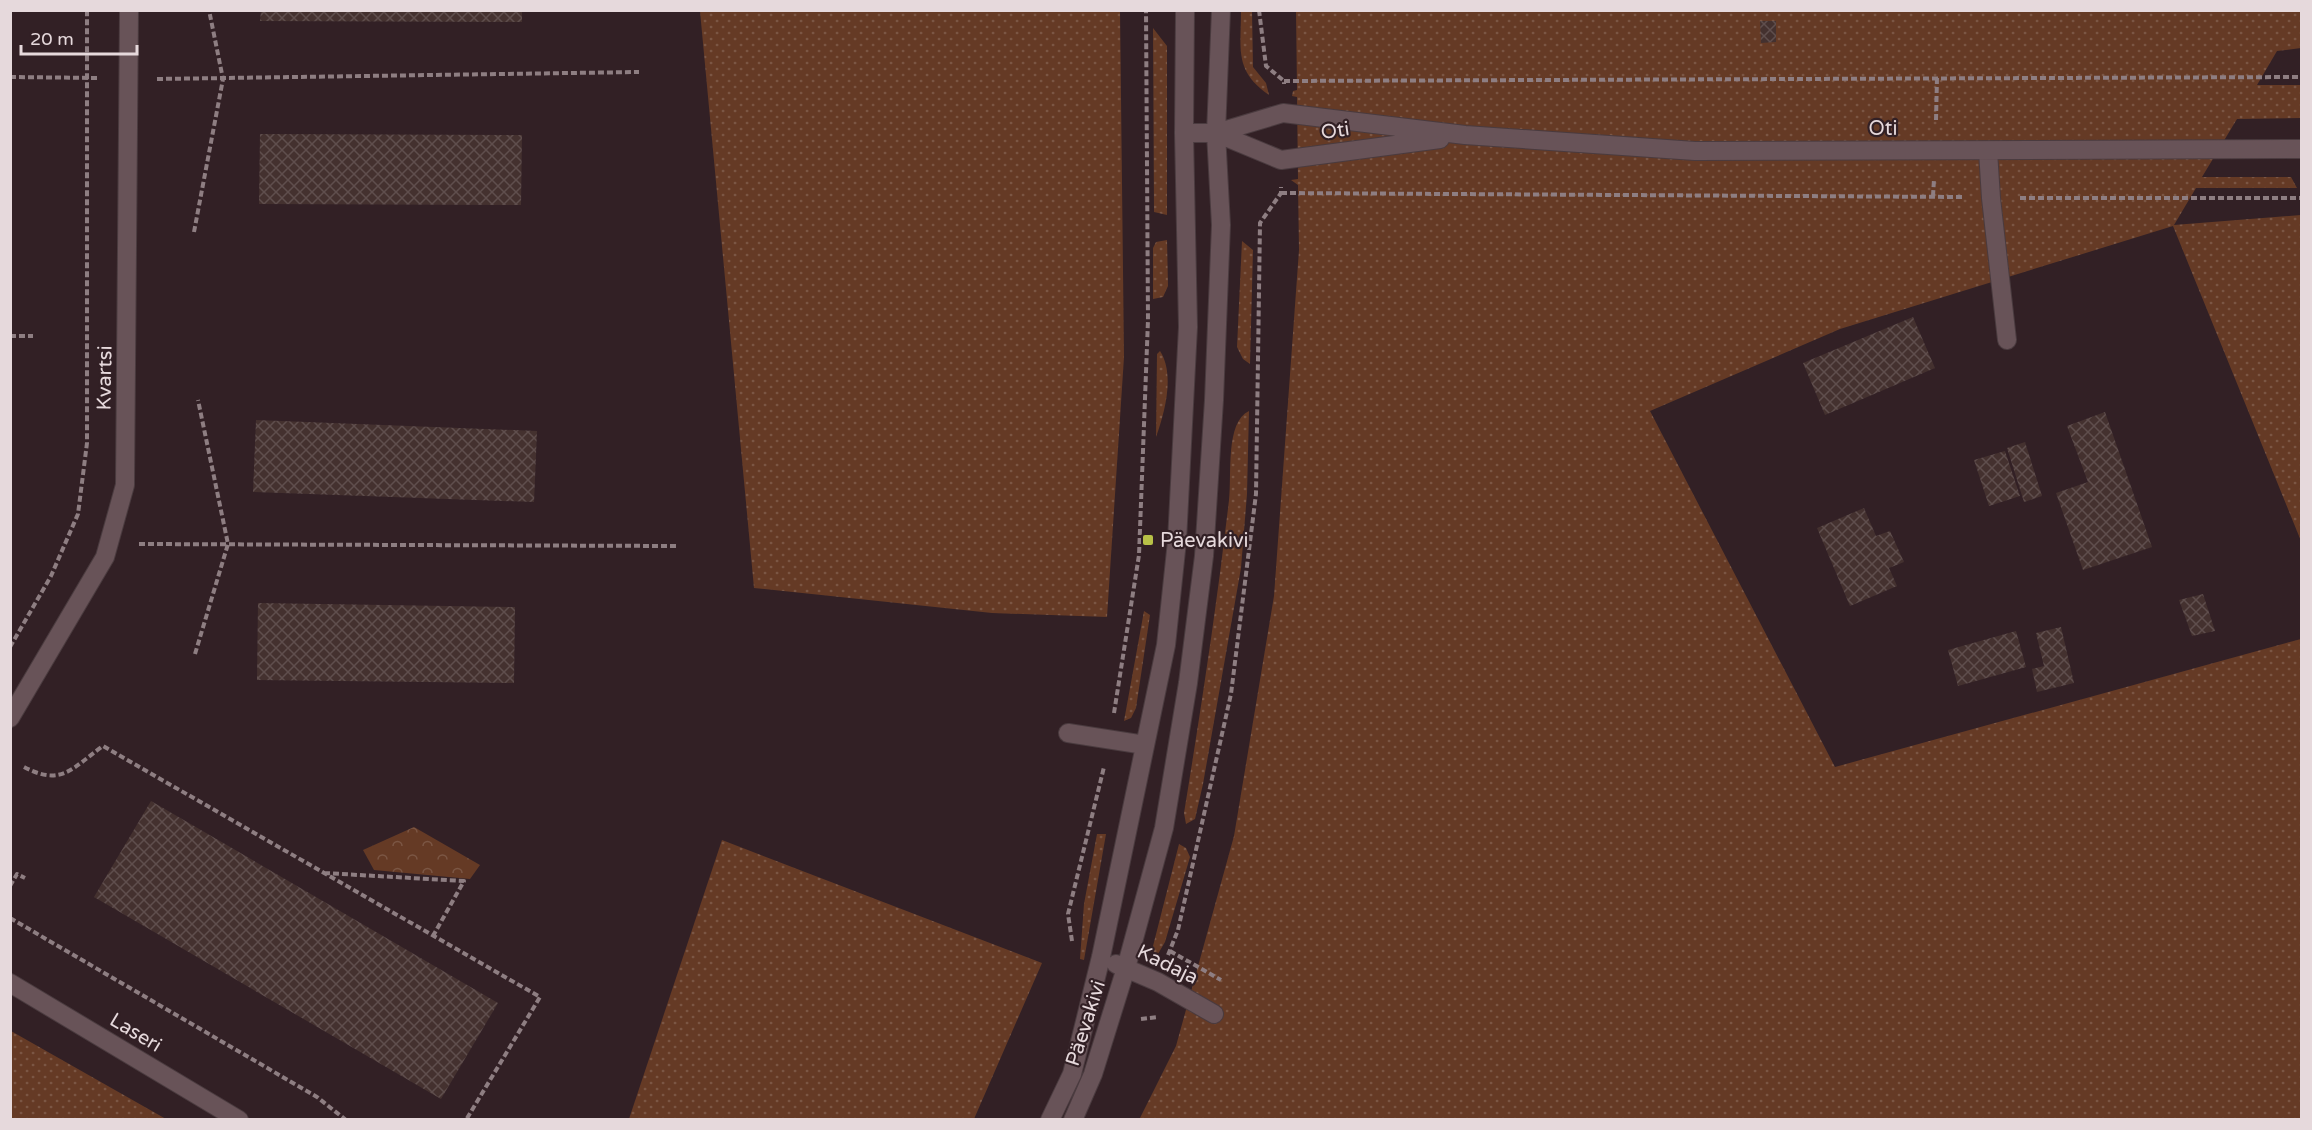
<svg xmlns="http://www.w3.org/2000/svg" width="2312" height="1130" font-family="'Varela Round',sans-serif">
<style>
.grass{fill:url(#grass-dots)}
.park{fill:url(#park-crowns)}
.building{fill:url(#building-cross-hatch)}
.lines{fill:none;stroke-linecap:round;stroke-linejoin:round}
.minor-casing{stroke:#4a3b3f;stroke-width:20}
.path{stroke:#8e7e82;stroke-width:4;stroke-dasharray:6 3;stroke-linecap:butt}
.minor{stroke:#685358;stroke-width:18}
.poi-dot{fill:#b8c147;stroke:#322025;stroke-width:2}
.labels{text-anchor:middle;stroke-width:4.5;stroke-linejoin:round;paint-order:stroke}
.street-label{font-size:20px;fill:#e6d9dc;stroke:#322025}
.poi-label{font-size:20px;fill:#e6d9dc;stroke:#322025;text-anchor:start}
</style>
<defs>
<pattern id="grass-dots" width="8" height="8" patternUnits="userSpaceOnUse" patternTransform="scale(1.5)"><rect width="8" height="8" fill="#653a25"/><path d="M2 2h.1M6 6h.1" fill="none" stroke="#7b5644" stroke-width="1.8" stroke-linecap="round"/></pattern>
<pattern id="park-crowns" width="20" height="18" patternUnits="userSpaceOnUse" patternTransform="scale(1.5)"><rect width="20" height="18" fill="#653a25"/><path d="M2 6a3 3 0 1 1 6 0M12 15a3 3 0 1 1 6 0" fill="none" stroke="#7b5644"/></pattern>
<pattern id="building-cross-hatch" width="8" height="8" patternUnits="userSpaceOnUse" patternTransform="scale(1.5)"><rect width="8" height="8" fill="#44312f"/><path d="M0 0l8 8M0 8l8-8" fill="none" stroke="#5f4e4d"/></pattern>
</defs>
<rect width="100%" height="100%" fill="#322025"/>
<path class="grass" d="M700,11h420l4,346 -17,260 -115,-4 -238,-25z
M1241,11h11l1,56 13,16 3,12c-35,-24 -28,-46 -28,-84z
M1296,11h1005v37l-24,3 -20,34h44v33l-64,1 -35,58h89l6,11h-101l-22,37 127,-10v326l-128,-315 -333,103 -190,82 185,356 466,-128v480l-1162,1 37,-74 58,-210 40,-240 25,-346 -1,-65 -7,-5 7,-1 -1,-82 -5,-1 1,-5 4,-1z
M1153,28l14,18v169l-13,-3z
M1167,240l1,46 -5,11 -10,2v-51l3,-6z
M1242,241l11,9 -3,114 -7,-5 -6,-12z
M1160,351c15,23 5,61 -4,86l1,-83z
M1249,411l-2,83 -6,74 -38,216 -8,35 -9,5 -2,-11c17,-104 33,-208 45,-313 3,-25 -4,-78 20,-89z
M1144,611l6,4 -14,93 -5,10 -7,3z
M1097,834h9l-22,126 -4,-1 4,-55z
M722,840l320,123 -68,156h-345z
M1179,844l7,4 4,9 -25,85 -10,17 -2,-13z
M10,1031h1l155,88h-155z"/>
<path class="park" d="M414,827l66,38 -10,14 -96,-9 -11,-20z"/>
<path class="building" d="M261,10h261v12l-262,-1z
M1760,21h16v21l-15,1z
M260,134l262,1 -1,70 -262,-1z
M1913,317l22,51 -110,47 -22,-52z
M2105,412l47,135 -69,23 -27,-77 32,-11 -21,-56z
M256,420l281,11 -3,71 -281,-10z
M2025,442l17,54 -18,6 -17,-54z
M2005,451l15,45 -31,10 -15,-46z
M1864,508l12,28 14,-5 14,31 -15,6 8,18 -47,20 -33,-78z
M2203,594l12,37 -23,5 -13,-36z
M258,603l257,4 -1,76 -257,-3z
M2061,627l13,56 -37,9 -5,-23 12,-3 -8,-33z
M2016,631l10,36 -68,19 -10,-36z
M151,801l347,202 -57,96 -347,-202z"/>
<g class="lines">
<defs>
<path id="minor" d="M1184,133h32l67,-20 182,22 230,16 607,-2
M1216,133l65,27 159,-21
M1988,151l3,47 16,142
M10,718l95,-161 20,-72 4,-475
M1068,733l77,12
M1116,964l42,18 56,32
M10,983l229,137
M1050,1120l22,-46 29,-117 65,-312 11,-104 11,-214 -4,-194 1,-123
M1073,1120l20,-46 33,-106 38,-140 24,-145 16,-127 10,-156 7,-175 -5,-92 5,-123"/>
</defs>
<use href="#minor" class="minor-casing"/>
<path class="path" d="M1259,10l7,56 18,15v3
M10,77l89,1
M157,79l482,-7
M1284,81l1018,-4
M1936,120l1,-42
M1281,193l681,4
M1933,196l1,-17
M2020,198h282
M194,232l29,-153 -14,-69
M10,336h23
M139,544l537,2
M10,647l41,-71 27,-62 9,-71v-433
M195,654l33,-110 -30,-144
M1114,713l25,-158 9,-235 -2,-310
M24,767c38,20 48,1 79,-21l437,251 -74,123
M324,873l140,8 -31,55
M10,886l7,-12 8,4
M10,918l307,179 29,23
M1072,941l-4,-27 36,-147
M1170,951l51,29
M1168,955l10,-25 53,-236 25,-200 4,-271 21,-30v-6
M1141,1019l17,-2"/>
<use href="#minor" class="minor"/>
</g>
<rect class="poi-dot" x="1142" y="534" width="12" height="12" rx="3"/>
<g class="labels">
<g class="street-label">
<text x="1883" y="135">Oti</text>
<text transform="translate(1335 130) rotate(-8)" y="7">Oti</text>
<text transform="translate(104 378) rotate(-89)" y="7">Kvartsi</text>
<text transform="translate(1168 964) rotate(26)" y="7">Kadaja</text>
<text transform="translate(1085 1023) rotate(-72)" y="7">Päevakivi</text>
<text transform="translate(136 1032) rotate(31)" y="7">Laseri</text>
</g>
<g class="poi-label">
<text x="1160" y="547">Päevakivi</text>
</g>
</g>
<rect width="2312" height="1130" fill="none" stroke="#e6d9dc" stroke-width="24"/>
<path d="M21 45v9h116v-9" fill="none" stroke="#e6d9dc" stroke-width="3"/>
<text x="30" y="45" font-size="18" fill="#e6d9dc" stroke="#322025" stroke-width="4.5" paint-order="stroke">20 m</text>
</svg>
